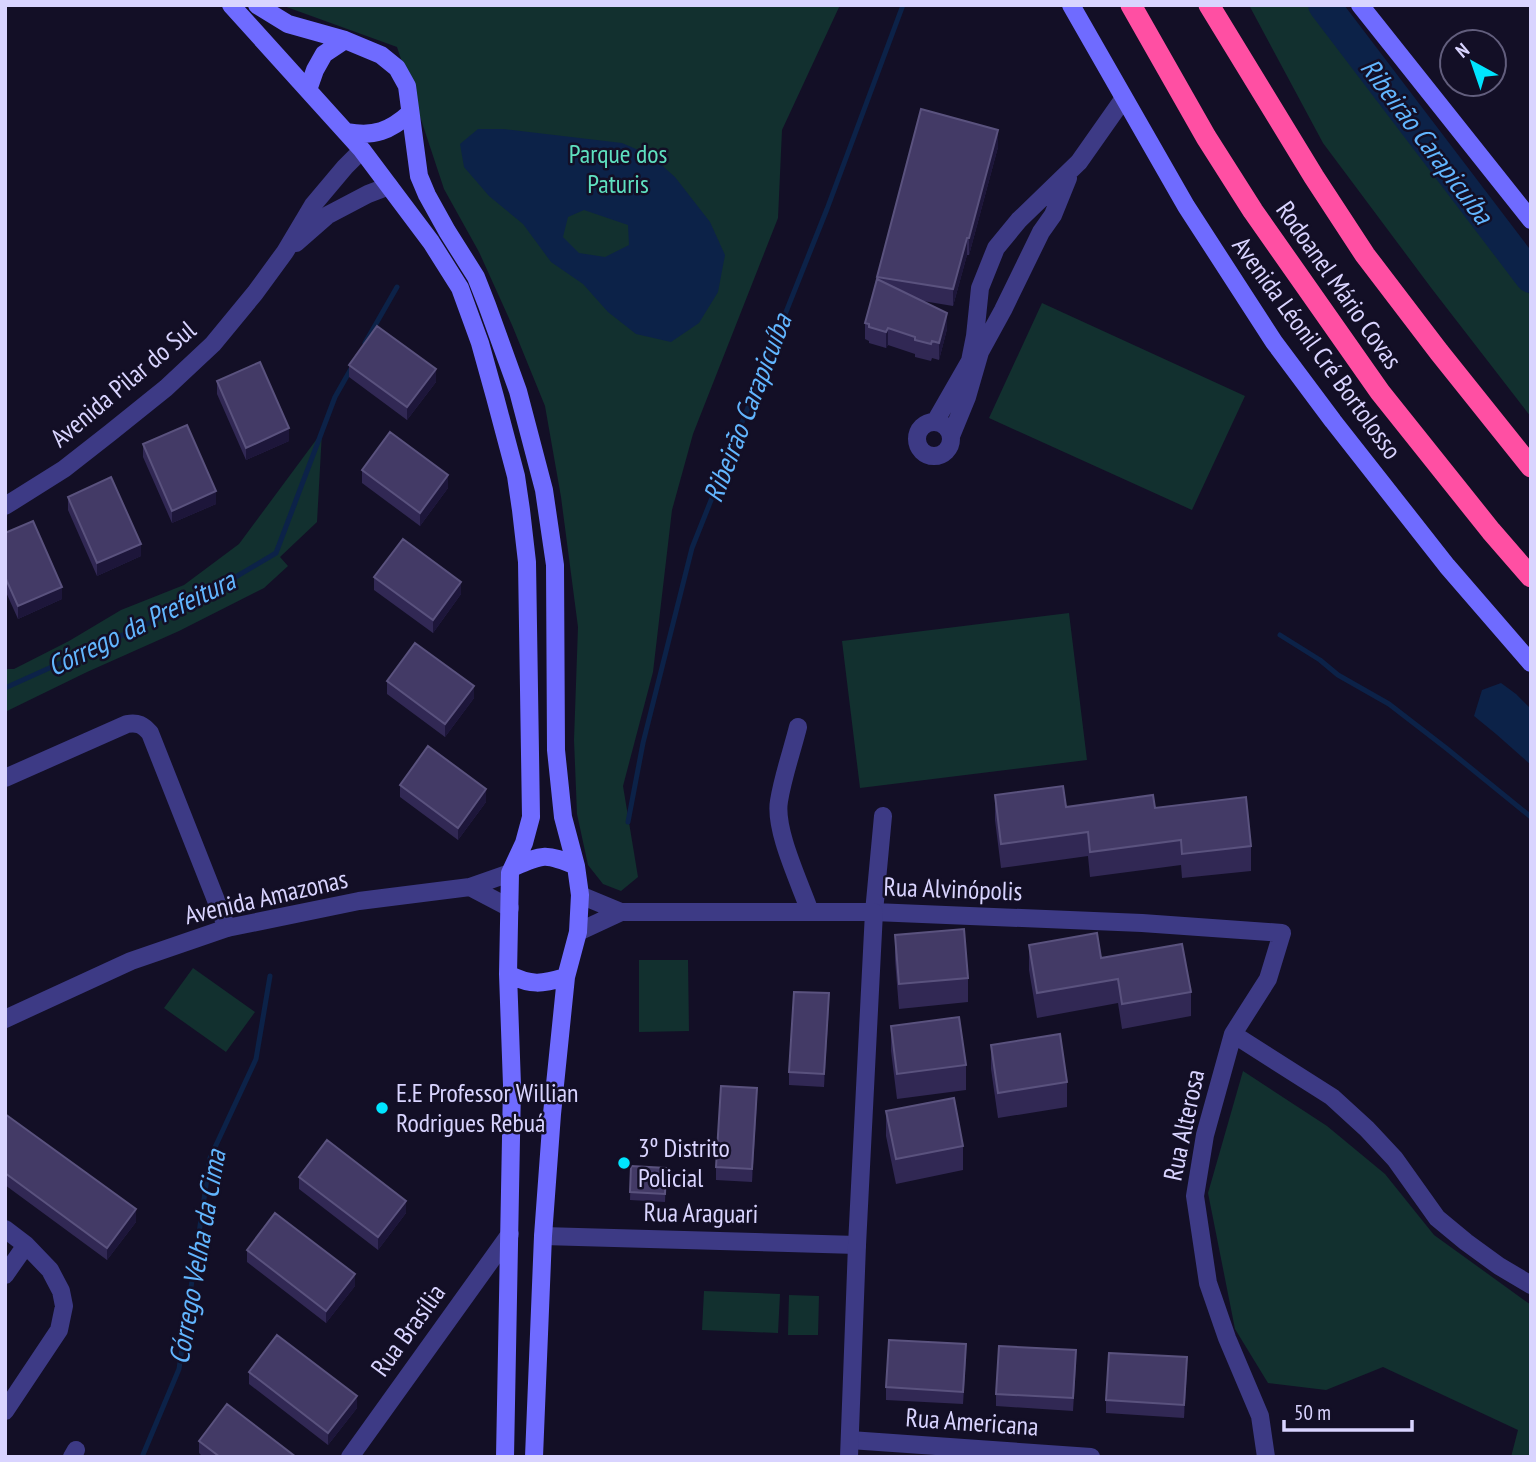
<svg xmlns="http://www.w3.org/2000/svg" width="1536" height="1462" font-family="'PT Sans Narrow',sans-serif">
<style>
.green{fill:#12302f}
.water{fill:#0c2248;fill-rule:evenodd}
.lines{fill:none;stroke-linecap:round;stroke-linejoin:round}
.stream{stroke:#0c2248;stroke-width:5}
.river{stroke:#0c2248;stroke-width:32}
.minor{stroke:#3d3a85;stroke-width:18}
.tertiary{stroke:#3d3a85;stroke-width:18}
.secondary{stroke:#6f6bff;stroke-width:18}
.motorway{stroke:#ff4fa3;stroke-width:21}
.wall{fill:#312854}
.shaded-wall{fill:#1d163a}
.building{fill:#433a66;stroke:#5a527e;stroke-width:2}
.poi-dot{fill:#00e5ff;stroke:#130f26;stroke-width:2.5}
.labels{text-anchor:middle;stroke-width:5;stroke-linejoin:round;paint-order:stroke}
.park-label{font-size:26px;fill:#5fe0c0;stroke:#130f26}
.street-label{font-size:26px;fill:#d9d4ff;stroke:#130f26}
.poi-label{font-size:26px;fill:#d9d4ff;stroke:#130f26;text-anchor:start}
.water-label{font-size:28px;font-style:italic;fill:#62b6ff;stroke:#130f26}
</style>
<rect width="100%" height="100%" fill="#130f26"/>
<path class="green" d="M281,5h559l-58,125 -4,88 -85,216 -21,76 -19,162 -30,114 15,91 -17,14 -18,-7 -15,-19 -11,-51 -3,-74 4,-113 -17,-130 -16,-91 -33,-81 -33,-73 -35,-63 -47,-142z
M1249,5h63l70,89 116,161 33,41v121l-99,-128 -109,-146z
M1042,303l203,93 -53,114 -203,-92z
M322,432l-5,90 -37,35 8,9 -24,22 -85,43 -92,41 -82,40v-43h9l55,-28 52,-31 63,-25 55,-41z
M1069,613l18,147 -227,28 -18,-147z
M639,960h49l1,71 -50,1z
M193,968l62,44 -29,40 -62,-44z
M1243,1071l84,55 58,48 49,61 97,70v152h-20l7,-27 -135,-63 -57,23 -58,-7 -33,-54 -27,-136z
M704,1291l76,3 -2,39 -76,-3z
M789,1295l30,1 -1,39h-30z"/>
<path class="water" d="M478,129h25l119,14 28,12 25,22 35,45 15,33 -7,37 -19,31 -28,19 -35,-8 -28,-22 -25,-28 -32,-22 -28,-38 -34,-28 -25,-29 -4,-23zM584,210l44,15 1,20 -24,12 -26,-4 -16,-16 5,-20z
M1501,683l15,11 15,15v56l-35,-31 -22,-18 8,-26z"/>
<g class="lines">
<path class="stream" d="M365,343l32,-56
M1280,635l40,25 18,15 51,29 57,44 85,69
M5,688l180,-81 91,-54 59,-156 17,-30
M628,822l15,-79 49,-195 135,-339 76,-204
M142,1457l37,-88 31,-211 46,-99 14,-83"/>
<path class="river" d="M1324,5l207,272"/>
<path class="minor" d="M296,243l32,-28 40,-21 21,-8
M935,422l35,-61 5,-25 5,-48 16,-40 23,-28 60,-58 45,-64
M917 439a17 17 0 1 1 34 0a17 17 0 1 1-34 0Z
M951,436l16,-39 13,-45 23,-42 38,-78 12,-17 15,-37
M5,506l59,-37 46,-36 56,-45 47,-44 42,-51 30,-41 28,-47 32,-38 17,-17
M798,727c-6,24 -15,49 -19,74 -5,29 21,82 31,111
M5,778l122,-54c11,-2 16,1 23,9l77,195
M883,816l-9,96 268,11 140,10 -14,46 -35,55 -28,101 -10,61 13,87 19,55 33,78 6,41
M1233,1034l99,63 35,32 28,30 42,59 29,24 33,24 32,19
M5,1229l21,16 24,25 11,21 3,15 -5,24 -54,81
M543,1236l314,9
M5,1275l21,-30
M850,1440l241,17
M72,1457l4,-7
M350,1457l160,-223"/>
<path class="tertiary" d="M470,887l40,21
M580,895l41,17
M578,932l43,-20h253l-17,333 -8,212
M5,1019l126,-58 96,-33 132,-27 111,-14 40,-14"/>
<path class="secondary" d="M231,5l131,145 69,92 29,46 20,55 15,54 21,79 5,34 6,52 4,255 -7,26 -14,30 -2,101 4,111 -7,372
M257,5l31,19 57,16 36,15 16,13 10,18 12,90 8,19 20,36 29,46 11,28 31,86 26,99 11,75 1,185 7,67 13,49 4,29 -2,37 -12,45 -14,137 -9,122 -9,221
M1071,5l115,201 88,136 59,79 114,145 84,97
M1360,5l171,215
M308,90l7,-20 9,-16 21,-14
M347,132c27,5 43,-1 63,-19
M514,867c29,-13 32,-14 62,-1
M508,974c23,12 34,10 58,3"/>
<path class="motorway" d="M1131,5l75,132 47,74 127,181 111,139 40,46
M1209,5l105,172 51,78 74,97 92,115"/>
</g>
<path class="wall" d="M998,147l-29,108h-2l-14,51 -30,-5 24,28 -8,31 -7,-2 -1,3 -16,-4v-3l-27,-9 -2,3 -17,-5v-2l-4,-2v-16l12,-46z
M349,365l87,17 -29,38 -58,-43z
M217,381l72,60 -43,19 -29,-66z
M143,444l73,60 -44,19 -29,-66z
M362,470l86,18 -28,38 -58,-43z
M68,497l73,59 -44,20 -29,-66z
M5,533l57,66 -44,20 -13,-29z
M374,577l87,17 -28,39 -59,-43z
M387,681l87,17 -29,39 -58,-43z
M400,785l86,17 -28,38 -58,-43z
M995,795l71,12 89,1 96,38v25l-69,7 -1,-13 -91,12 -2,-21 -87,12 -6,-48z
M895,935l73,43v24l-69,7 -4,-49z
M1029,945l72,13 90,34v24l-69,13 -4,-26 -81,15 -8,-48z
M829,1006l-5,81 -35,-2v-13z
M891,1026l75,39v25l-69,9 -6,-48z
M991,1045l76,37v25l-69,11 -7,-49z
M757,1101l-5,81 -36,-2v-13z
M886,1111l77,35v24l-67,14 -10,-48z
M5,1114l131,108 -29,38 -102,-75z
M631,1166l35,11 -1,25 -35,-2z
M299,1177l107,36 -28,37 -79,-61z
M247,1250l108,36 -29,37 -79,-61z
M966,1357l-3,47 -77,-4v-13z
M1076,1363l-3,48 -77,-5v-12z
M1187,1370l-3,48 -78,-5v-13z
M249,1372l108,36 -29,37 -79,-61z
M199,1441l97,16h-93l-4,-4z"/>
<path class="shaded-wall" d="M998,130v17l-29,108v-17z
M967,238v17l-14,51v-17z
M947,313v16l-8,31v-17z
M888,328v17l-2,3v-16z
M436,369v13l-29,38v-13z
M289,428v13l-43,19v-12z
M448,475v13l-28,38v-13z
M216,491v13l-44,19v-12z
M141,544v12l-44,20v-13z
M461,582v12l-28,39v-13z
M62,587v12l-44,20v-13z
M474,686v12l-29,39v-13z
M486,789v13l-28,38v-12z
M829,993v13l-5,81v-13z
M757,1088v13l-5,81v-13z
M406,1201v12l-28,37v-13z
M136,1209v13l-29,38v-12z
M355,1274v12l-29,37v-12z
M1187,1357v13l-3,48v-13z
M357,1396v12l-29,37v-12z"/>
<path class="building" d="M921,109l77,21 -29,108h-2l-14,51 -76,-12z
M877,279l70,34 -8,30 -7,-2 -1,3 -16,-4v-3l-27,-9 -2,4 -17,-5v-3l-4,-1z
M377,326l59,43 -29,38 -58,-42z
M260,362l29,66 -43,20 -29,-67z
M187,425l29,66 -44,20 -29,-67z
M390,432l58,43 -28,38 -58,-43z
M111,477l30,67 -44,19 -29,-66z
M33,521l29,66 -44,19 -13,-29v-44z
M403,539l58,43 -28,38 -59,-43z
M415,643l59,43 -29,38 -58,-43z
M428,746l58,43 -28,39 -58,-43z
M1063,786l3,21 87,-12 2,13 91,-11 5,49 -69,8 -1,-14 -91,12 -2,-20 -87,12 -6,-49z
M964,929l4,49 -69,6 -4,-49z
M1097,933l4,25 81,-14 9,48 -69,12 -4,-25 -81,14 -8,-48z
M794,992l35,1 -5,81 -35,-2z
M959,1017l7,48 -69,9 -6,-48z
M1060,1034l7,48 -69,11 -7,-48z
M721,1086l36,2 -5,81 -36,-2z
M954,1098l9,48 -67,13 -10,-48z
M5,1114l131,95 -29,39 -102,-75z
M327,1140l79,61 -28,36 -79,-60z
M631,1166l35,2 -1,26 -35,-2z
M275,1213l80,61 -29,37 -79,-61z
M277,1335l80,61 -29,37 -79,-61z
M889,1340l77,4 -3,48 -77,-5z
M999,1346l77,4 -3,48 -77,-4z
M1109,1353l78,4 -3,48 -78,-5z
M227,1404l69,53h-76l-21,-16z"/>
<g class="poi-dot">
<circle cx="382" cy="1108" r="7"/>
<circle cx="624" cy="1163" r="7"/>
</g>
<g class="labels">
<g class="park-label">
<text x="618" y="163">Parque dos<tspan x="618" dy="30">Paturis</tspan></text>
</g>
<g class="street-label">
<text transform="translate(1339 285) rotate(55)" y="9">Rodoanel Mário Covas</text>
<text transform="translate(1317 348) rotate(54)" y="9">Avenida Léonil Cré Bortolosso</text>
<text transform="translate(123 384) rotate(-40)" y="9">Avenida Pilar do Sul</text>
<text transform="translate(953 889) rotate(2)" y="9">Rua Alvinópolis</text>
<text transform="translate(266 897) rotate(-13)" y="9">Avenida Amazonas</text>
<text transform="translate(1184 1125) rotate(-78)" y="9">Rua Alterosa</text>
<text transform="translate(701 1213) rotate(1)" y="9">Rua Araguari</text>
<text transform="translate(408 1330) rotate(-54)" y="9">Rua Brasília</text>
<text transform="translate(972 1422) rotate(4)" y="9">Rua Americana</text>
</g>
<g class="poi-label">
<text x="396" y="1102">E.E Professor Willian<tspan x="396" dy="30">Rodrigues Rebuá</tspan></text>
<text x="638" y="1157">3º Distrito<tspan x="638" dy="30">Policial</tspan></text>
</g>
<g class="water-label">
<text transform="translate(1427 141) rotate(53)" y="10">Ribeirão Carapicuíba</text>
<text transform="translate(747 408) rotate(-69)" y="10">Ribeirão Carapicuíba</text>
<text transform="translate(141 623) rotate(-26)" y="10">Córrego da Prefeitura</text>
<text transform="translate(197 1257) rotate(-80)" y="10">Córrego Velha da Cima</text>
</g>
</g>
<rect width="1536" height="1462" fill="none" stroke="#d9d4ff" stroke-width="14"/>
<g transform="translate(1473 63) rotate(320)"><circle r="33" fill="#130f26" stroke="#625e7d" stroke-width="2"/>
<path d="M0-5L12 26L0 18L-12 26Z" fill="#00e5ff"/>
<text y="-10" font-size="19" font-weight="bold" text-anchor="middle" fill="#d9d4ff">N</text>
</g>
<path d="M1284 1420v10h128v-10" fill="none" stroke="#d9d4ff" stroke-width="3.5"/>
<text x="1294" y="1420" font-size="21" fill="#d9d4ff" stroke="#130f26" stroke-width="5" paint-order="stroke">50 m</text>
</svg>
